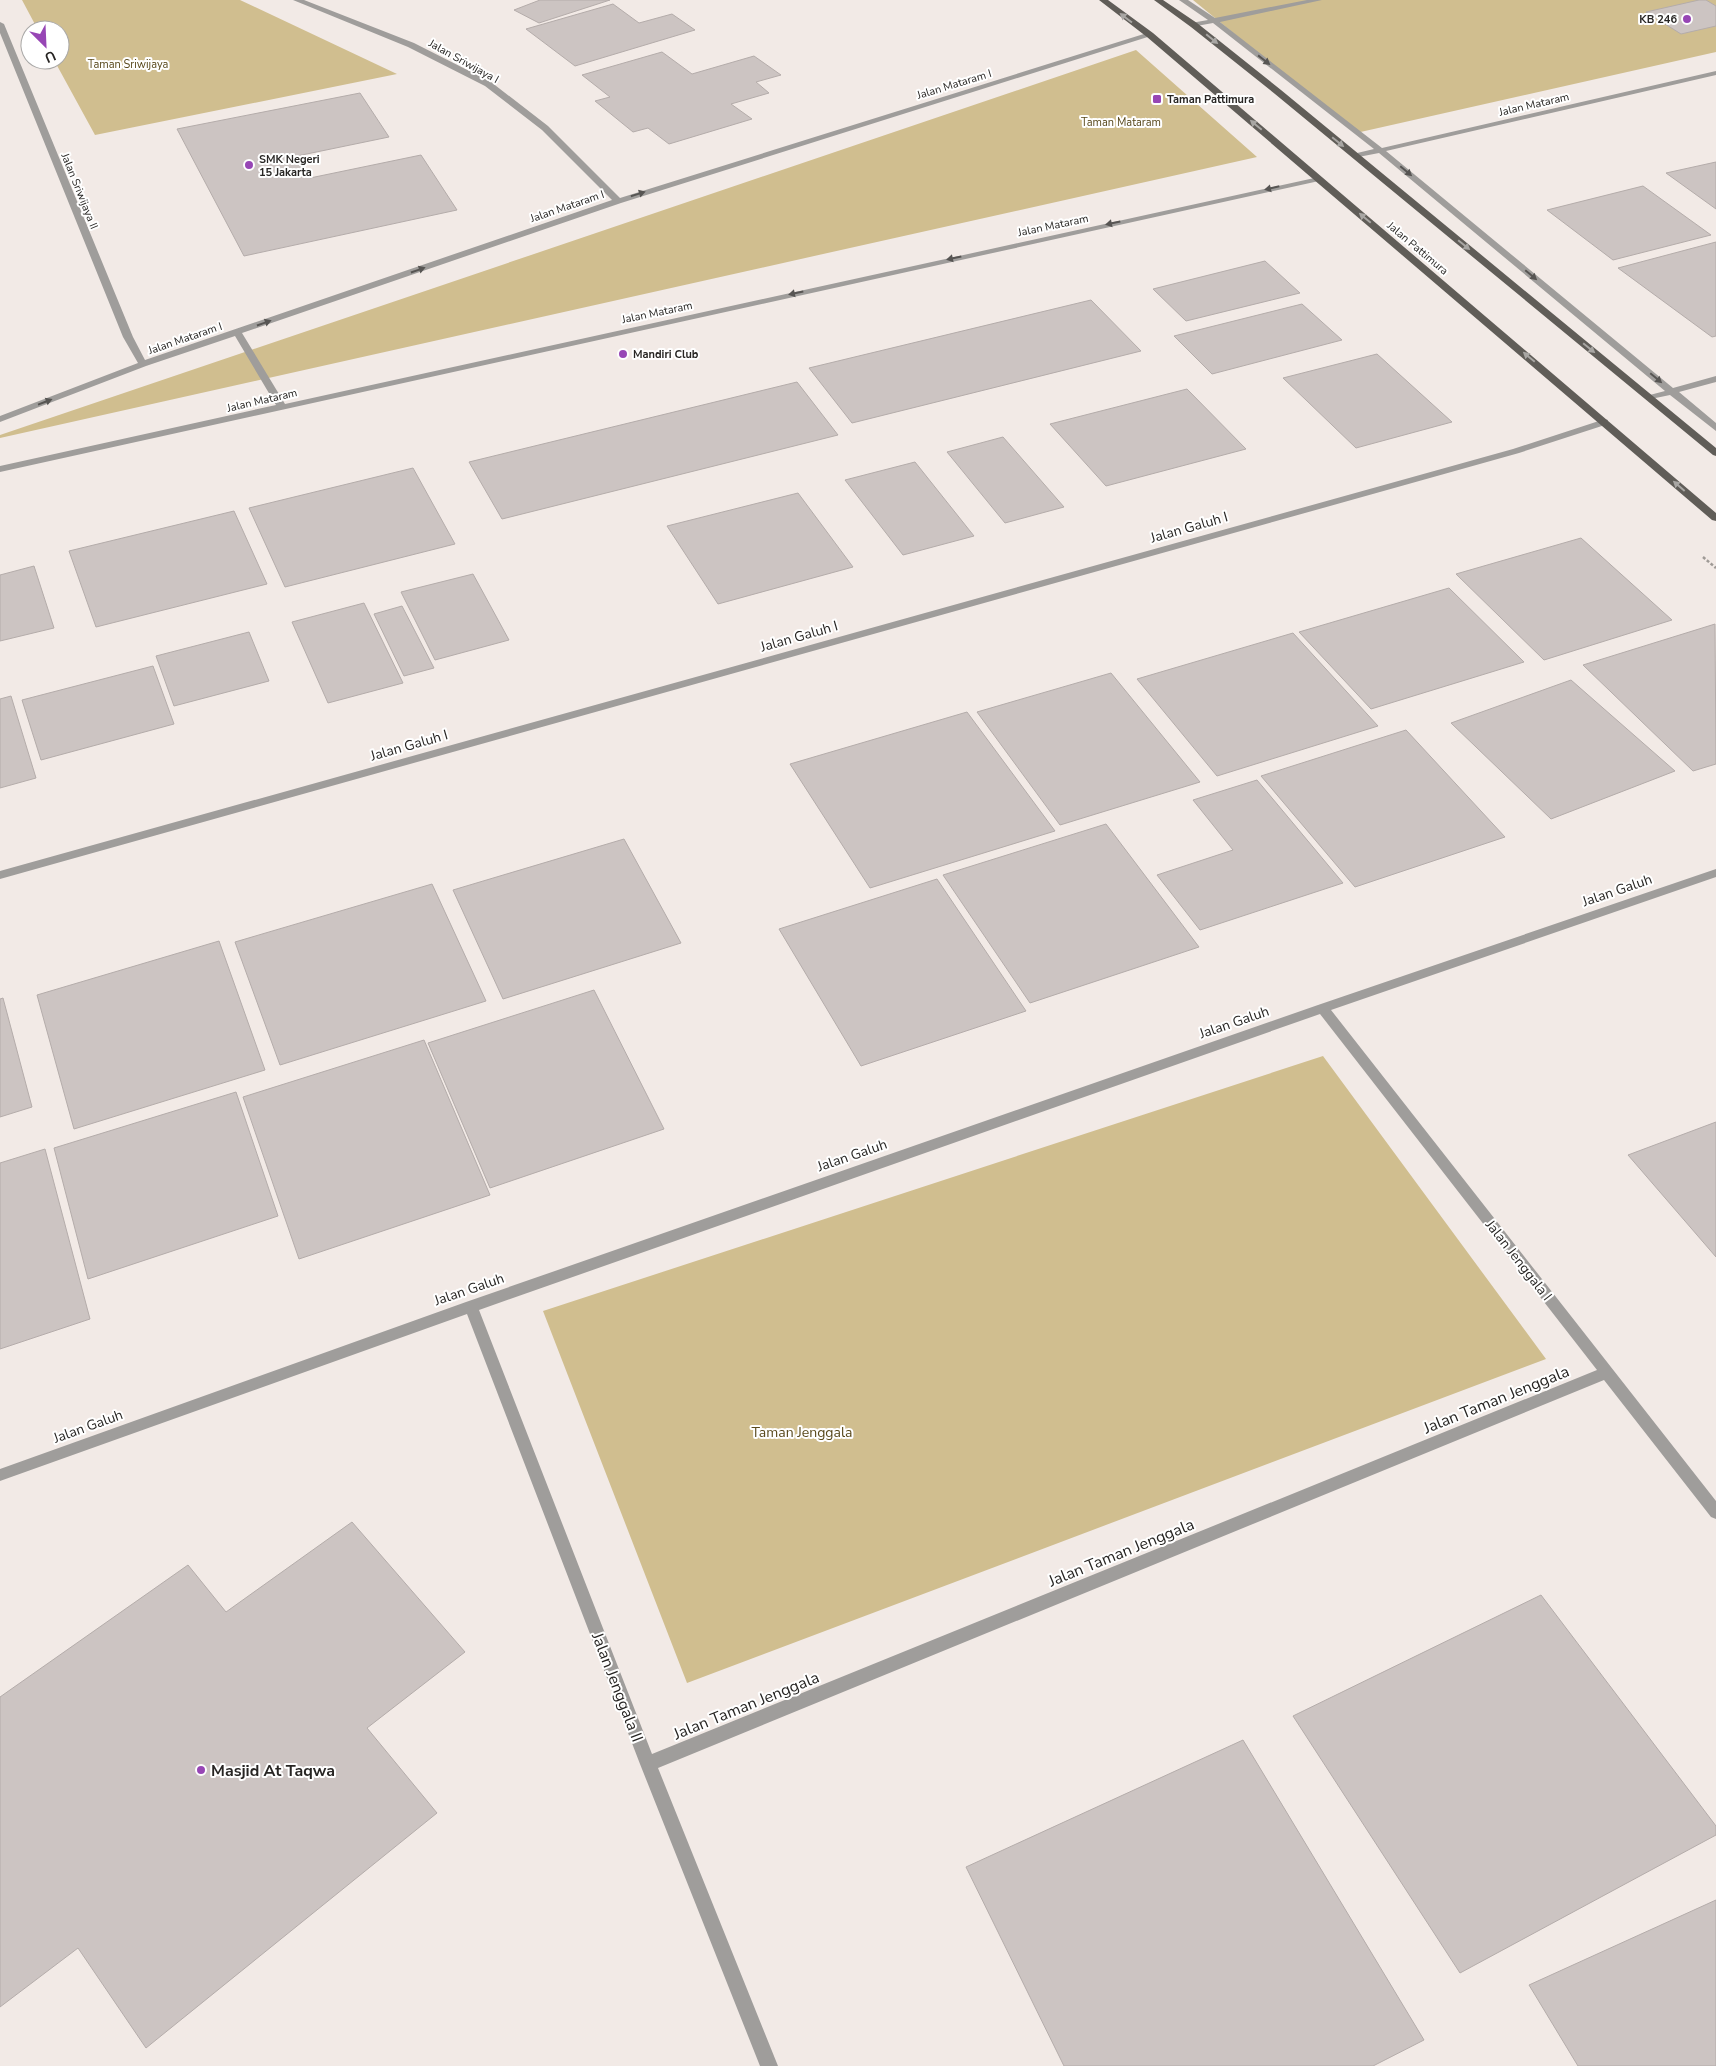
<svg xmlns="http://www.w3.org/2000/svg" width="1716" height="2066" font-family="'Nunito Sans',sans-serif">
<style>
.green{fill:#d0be8f}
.building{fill:#ccc4c2;stroke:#b4acaa}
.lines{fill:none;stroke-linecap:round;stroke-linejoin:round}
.path{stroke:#9f9a96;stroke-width:2.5;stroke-dasharray:3 2;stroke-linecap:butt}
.street{fill:#9f9d9b;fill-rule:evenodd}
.primary{fill:#605d58;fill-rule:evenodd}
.oneway{fill:#a8a6a3}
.oneway2{fill:#575553}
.poi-dot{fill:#9746b5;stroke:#fff;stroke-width:2}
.labels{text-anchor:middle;stroke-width:4;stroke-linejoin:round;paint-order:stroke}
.far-poi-label{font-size:11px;font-weight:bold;fill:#272523;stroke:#fff;text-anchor:start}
.far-street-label{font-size:11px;fill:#272523;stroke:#fff}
.far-park-label{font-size:11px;fill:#59491c;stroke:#fff}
.street-label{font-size:14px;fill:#272523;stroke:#fff}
.park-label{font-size:14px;fill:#59491c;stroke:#fff}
.near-street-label{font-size:16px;fill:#272523;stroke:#fff}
.near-poi-label{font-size:16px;font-weight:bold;fill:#272523;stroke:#fff;text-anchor:start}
</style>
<rect width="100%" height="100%" fill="#f2eae6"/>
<path class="green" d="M22,0h218l157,74 -302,61 -41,-75h6v-30h-22z
M1193,0h523v52l-360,81z
M1136,50l121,107 -1257,281v-3z
M1323,1056l223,303 -859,324 -144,-372z"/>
<path class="building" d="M540,0h70l-71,23 -25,-13z
M1699,0h7l10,6v20l-35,8 -35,-22z
M613,4l26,19 33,-9 23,16 -120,36 -49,-37z
M662,52l30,22 62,-18 27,19 -25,7 13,11 -38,11 21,15 -83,25 -21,-16 -15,4 -38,-31 15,-4 -28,-22z
M360,93l29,44 -92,19 13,22 111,-23 36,55 -213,46 -67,-127z
M1716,162v47l-50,-36z
M1643,186l68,49 -98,25 -66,-50z
M1716,242v94l-4,1 -94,-69z
M1265,261l35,32 -114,28 -33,-32z
M1091,300l50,51 -289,72 -43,-55z
M1302,304l40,36 -130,34 -38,-38z
M1377,354l75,68 -96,26 -73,-70z
M797,382l41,53 -336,84 -33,-57z
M1187,389l59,60 -140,37 -56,-62z
M1003,437l61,70 -59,16 -58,-71z
M915,462l59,74 -71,19 -58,-75z
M413,468l42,76 -170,43 -36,-79z
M798,493l55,74 -135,37 -51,-78z
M234,511l33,73 -171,43 -27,-76z
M1581,538l91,82 -128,40 -88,-86z
M34,566l20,62 -54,13v-66z
M473,574l36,66 -74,20 -34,-68z
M1449,588l75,74 -153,47 -72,-77z
M364,603l39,80 -75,20 -36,-81z
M402,606l32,62 -30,8 -30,-62z
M1715,624l1,140 -23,7 -110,-106z
M249,632l20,49 -95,25 -18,-50z
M1293,633l85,93 -161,50 -80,-97z
M153,666l21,58 -133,36 -19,-60z
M1111,673l89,109 -140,43 -83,-113z
M1571,680l104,91 -124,48 -100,-96z
M11,696l25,82 -36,10v-89z
M967,712l88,119 -185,57 -80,-124z
M1406,730l99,107 -150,50 -94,-111z
M1257,780l86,103 -143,47 -43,-55 76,-25 -40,-50z
M1106,824l93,123 -169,56 -87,-128z
M624,839l57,104 -178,56 -50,-109z
M937,879l89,132 -165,55 -82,-137z
M432,884l54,117 -206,64 -45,-123z
M219,941l46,129 -191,59 -37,-134z
M594,990l70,139 -174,59 -62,-145z
M3,998l29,109 -32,10v-118z
M424,1040l66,155 -191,64 -56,-162z
M236,1092l42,124 -190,63 -34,-131z
M1716,1122v135l-88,-102z
M45,1149l45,170 -90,30v-186z
M352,1522l113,130 -98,76 70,85 -291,235 -68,-100 -78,59v-310l188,-132 38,47z
M1541,1595l175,231v9l-256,138 -167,-257z
M1243,1740l181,300 -51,26h-309l-98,-199z
M1716,1900v166h-138l-49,-81z"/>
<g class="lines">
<path class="path" d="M1703,557l13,11"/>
<path class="street" d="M293,0h11l110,43 77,39 57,44 72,72 527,-165 7,2 -533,168 -379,130 43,71 1034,-227 4,2 -4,2 -1319,291v-6l276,-61 -41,-69 -89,30 -146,56v-6l138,-53 -15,-26 -123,-304v-11l4,2 129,313 12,23 467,-160 -70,-70 -57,-44 -77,-39z
M1179,0h9l27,18 92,-18h15l-102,22 162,126 334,-77v4l-330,76 287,237 43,-12v6l-37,10 37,31v8l-46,-36 -24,5v-4l19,-5 -286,-238 -26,5v-4l21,-5 -161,-126 -22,4v-4l17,-3z
M1605,419l3,1v4l-89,29 -1519,426v-8l1513,-422z
M1716,869v8l-385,133 385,491v18l-5,-2 -107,-137 -946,388 120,298h-18l-120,-302 -173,-450 -467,167v-12l466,-167 852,-297zM1320,1014l277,356 -945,384 -173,-444z"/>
<path class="primary" d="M1099,0h9l45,33 563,480v8l-4,-1 -565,-483z
M1154,0h9l34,23 84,67 435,358v8l-3,-1 -438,-361 -84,-67z"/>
</g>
<defs><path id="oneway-solid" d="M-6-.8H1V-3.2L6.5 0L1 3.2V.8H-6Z" transform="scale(1.25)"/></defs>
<g class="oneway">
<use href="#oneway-solid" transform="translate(1126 18) rotate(-143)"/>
<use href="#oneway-solid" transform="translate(1212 39) rotate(39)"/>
<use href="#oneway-solid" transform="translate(1256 125) rotate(-140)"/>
<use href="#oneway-solid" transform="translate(1338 142) rotate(39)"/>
<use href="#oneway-solid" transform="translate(1365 218) rotate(-140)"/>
<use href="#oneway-solid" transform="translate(1464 245) rotate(39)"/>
<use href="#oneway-solid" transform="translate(1589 348) rotate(39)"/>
<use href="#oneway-solid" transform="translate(1529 357) rotate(-140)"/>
<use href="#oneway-solid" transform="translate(1679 486) rotate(-139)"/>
</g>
<g class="oneway2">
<use href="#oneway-solid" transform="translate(1264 60) rotate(38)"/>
<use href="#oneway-solid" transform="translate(1406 171) rotate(40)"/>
<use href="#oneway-solid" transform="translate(1272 188) rotate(167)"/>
<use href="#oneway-solid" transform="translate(638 194) rotate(-17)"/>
<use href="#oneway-solid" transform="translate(1113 223) rotate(168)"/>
<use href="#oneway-solid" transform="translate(954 258) rotate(168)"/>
<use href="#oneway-solid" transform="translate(418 270) rotate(-19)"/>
<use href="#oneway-solid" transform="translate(1531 275) rotate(40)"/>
<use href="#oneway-solid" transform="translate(796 293) rotate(168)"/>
<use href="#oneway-solid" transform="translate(264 323) rotate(-19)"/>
<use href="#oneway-solid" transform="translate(1656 378) rotate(40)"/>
<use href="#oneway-solid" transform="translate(45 402) rotate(-21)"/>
</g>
<g class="poi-dot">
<circle cx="1687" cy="19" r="5"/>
<rect x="1152" y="94" width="10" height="10" rx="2.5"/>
<circle cx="249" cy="165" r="5"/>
<circle cx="623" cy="354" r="5"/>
<circle cx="201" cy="1770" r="5"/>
</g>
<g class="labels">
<g class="far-poi-label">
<text x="1677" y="23" text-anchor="end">KB 246</text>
<text x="1167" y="103">Taman Pattimura</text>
<text x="259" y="163">SMK Negeri<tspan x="259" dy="13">15 Jakarta</tspan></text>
<text x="633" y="358">Mandiri Club</text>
</g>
<g class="far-street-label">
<text transform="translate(464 61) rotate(29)" y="4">Jalan Sriwijaya I</text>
<text transform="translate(954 84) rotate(-17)" y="4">Jalan Mataram I</text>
<text transform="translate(1534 104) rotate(-13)" y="4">Jalan Mataram</text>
<text transform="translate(80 191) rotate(68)" y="4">Jalan Sriwijaya II</text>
<text transform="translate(567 206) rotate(-19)" y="4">Jalan Mataram I</text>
<text transform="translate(1053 225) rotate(-12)" y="4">Jalan Mataram</text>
<text transform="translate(1418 248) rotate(40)" y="4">Jalan Pattimura</text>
<text transform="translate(657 312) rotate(-12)" y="4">Jalan Mataram</text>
<text transform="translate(185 338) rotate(-19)" y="4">Jalan Mataram I</text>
<text transform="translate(262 400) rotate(-13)" y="4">Jalan Mataram</text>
</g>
<g class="far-park-label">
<text x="128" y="68">Taman Sriwijaya</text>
<text x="1121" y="126">Taman Mataram</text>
</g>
<g class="street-label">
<text transform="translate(1189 527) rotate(-16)" y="5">Jalan Galuh I</text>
<text transform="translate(799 636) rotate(-16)" y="5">Jalan Galuh I</text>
<text transform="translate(409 745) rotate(-16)" y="5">Jalan Galuh I</text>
<text transform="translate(1617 890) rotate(-19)" y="5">Jalan Galuh</text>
<text transform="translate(1234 1022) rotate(-19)" y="5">Jalan Galuh</text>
<text transform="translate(852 1155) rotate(-19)" y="5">Jalan Galuh</text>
<text transform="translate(1519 1260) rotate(52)" y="5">Jalan Jenggala I</text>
<text transform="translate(469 1289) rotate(-19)" y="5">Jalan Galuh</text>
<text transform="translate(88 1426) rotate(-20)" y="5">Jalan Galuh</text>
</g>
<g class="park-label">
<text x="802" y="1437">Taman Jenggala</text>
</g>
<g class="near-street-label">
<text transform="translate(1496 1399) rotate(-22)" y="6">Jalan Taman Jenggala</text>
<text transform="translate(1121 1552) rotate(-22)" y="6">Jalan Taman Jenggala</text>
<text transform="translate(618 1687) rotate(69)" y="6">Jalan Jenggala II</text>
<text transform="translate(746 1705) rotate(-22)" y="6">Jalan Taman Jenggala</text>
</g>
<g class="near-poi-label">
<text x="211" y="1776">Masjid At Taqwa</text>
</g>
</g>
<g transform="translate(45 45) rotate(156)"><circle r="24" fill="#ffffff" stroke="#a9a8a7"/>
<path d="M0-4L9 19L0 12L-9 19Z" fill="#9746b5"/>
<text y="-8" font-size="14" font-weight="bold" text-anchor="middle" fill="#272523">U</text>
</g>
</svg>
